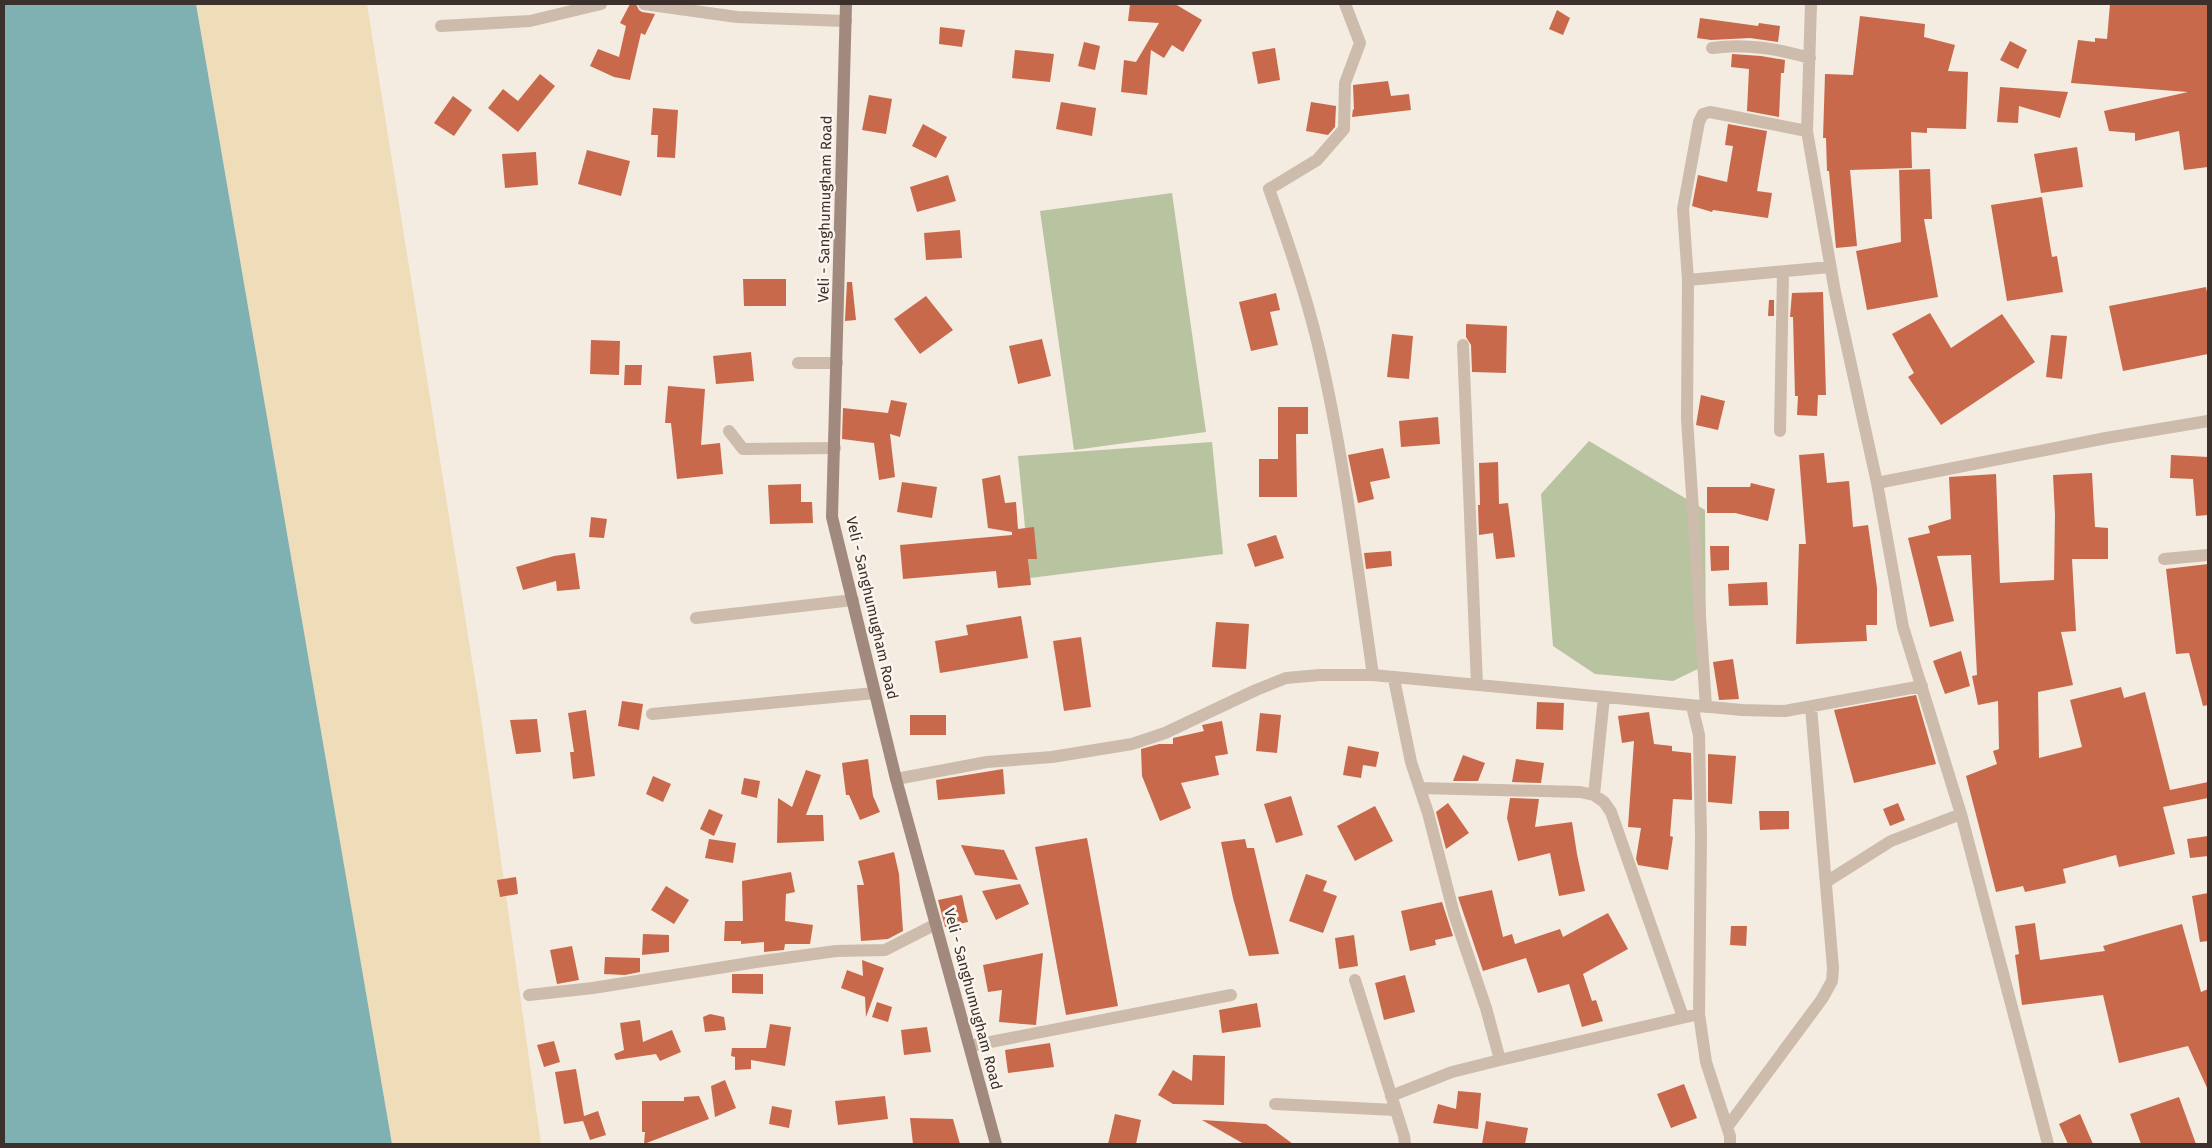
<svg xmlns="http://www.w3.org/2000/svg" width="2212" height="1148" font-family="'Fira Sans',sans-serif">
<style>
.green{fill:#b8c4a0}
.sand{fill:#efdcb8}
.water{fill:#7fb0b2}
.building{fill:#c8694b}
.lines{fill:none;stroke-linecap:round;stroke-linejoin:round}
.minor{stroke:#cdbbac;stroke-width:12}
.secondary{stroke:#a18a7d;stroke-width:12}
.labels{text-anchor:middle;stroke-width:5;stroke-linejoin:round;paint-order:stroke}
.street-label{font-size:15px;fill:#3b302b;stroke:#fbf5ee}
</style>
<rect width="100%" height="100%" fill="#f4ebe1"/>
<path class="green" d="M1172,193l34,239 -132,18 -34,-239z
M1589,441l116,69 1,155 -33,16 -78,-7 -42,-28 -12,-152z
M1212,442l11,112 -193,24 -12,-122z"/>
<path class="sand" d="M196,4h171l112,700 62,440h-149z"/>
<path class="water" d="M4,4h192l196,1140h-388z"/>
<path class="building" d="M630,4h6l3,6 3,2 13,2 -10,21 -4,-2 -11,47 -16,-3 -24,-11 8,-17 21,8 7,-31 -6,-3z
M1130,4h45l27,16 -19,32 -11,-7 -8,13 -13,-8 -4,45 -26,-3 3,-32 12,2 23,-39 -31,-2z
M2110,4h98v163l-24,3 -5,-39 -44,10v-8l-26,-2 -5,-20 84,-19 -117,-9 7,-43 17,2v-4l12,1z
M1557,10l13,8 -7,17 -14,-6z
M1860,16l65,8 -1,13 31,8 -7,26 20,1 -2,57 -39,-1v5l-16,-1 1,36 -62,2 7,76 -21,2 -7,-77h-2l-1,-33h-3l2,-64 28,1z
M1700,18l58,8 1,-3 21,3 -2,16 -28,-4 -39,2 -14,-2z
M940,27l25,3 -3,17 -23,-3z
M2010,41l17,9 -9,19 -18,-9z
M1084,42l16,4 -5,24 -17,-4z
M1275,48l5,32 -22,4 -6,-32z
M1015,50l39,4 -4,28 -38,-4z
M1732,54l29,2 24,4 -1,13h-3l-2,44 -32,-6 2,-42 -18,-2z
M540,74l15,12 -37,46 -30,-24 15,-19 15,12z
M1388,81l3,15 18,-2 2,16 -59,7 1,-8 1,1 -1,-25z
M2000,87l68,5 -8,26 -41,-12 -1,17 -21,-1z
M869,95l23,4 -6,35 -24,-4z
M453,96l19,14 -18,26 -20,-13z
M1061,102l35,6 -4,28 -36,-7z
M1311,102l25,4 -1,21 -7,8 -22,-4z
M653,108l25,2 -3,48 -18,-1 1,-22h-7z
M923,124l24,13 -11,21 -24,-12z
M1728,124l39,7 -10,60 15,2 -4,25 -55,-8 -1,2 -20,-6 6,-31 29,7 6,-36 -8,-1z
M2077,147l6,40 -42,6 -7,-39z
M587,150l43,11 -9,35 -43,-12z
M536,152l2,33 -33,3 -3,-34z
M1930,169l2,50h-8l14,78 -71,13 -11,-59 45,-9 -2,-72z
M948,175l8,26 -39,11 -7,-25z
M2042,197l10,60 5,-1 6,36 -56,9 -16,-96z
M960,230l2,28 -36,2 -2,-27z
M743,279h43v27h-42z
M847,282h5l4,38 -11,1z
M2206,287l2,10v57l-85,17 -14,-65z
M1823,292l3,103h-8l-1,21 -20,-1 1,-19h-3l-2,-79h-3l2,-24z
M1276,293l4,17 -10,2 8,33 -27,6 -12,-49z
M926,296l27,34 -33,24 -26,-35z
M1769,300h5v16h-6z
M1930,313l21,35 51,-34 33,48 -94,63 -33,-48 6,-4 -22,-39z
M1466,324l41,2 -1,47 -34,-1 -1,-27 -5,-8z
M1392,334l21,2 -4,43 -22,-2z
M2051,335l16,1 -5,43 -16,-2z
M1042,339l9,37 -33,8 -9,-38z
M591,340l29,1 -1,34 -29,-1z
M751,352l3,29 -38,3 -3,-28z
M625,365h17l-1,20h-17z
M668,386l37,3 -4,56 19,-2 3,31 -46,5 -6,-56h-6z
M1701,395l24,6 -7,29 -22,-5z
M891,400l16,3 -7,34 -10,-3 5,43 -16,3 -5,-37 -32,-4 1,-31 45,5z
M1278,407h30v27h-12l1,63h-38v-38h19z
M1438,417l2,27 -39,3 -2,-26z
M1383,448l7,30 -20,4 4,17 -16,4 -10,-48z
M1824,453l3,30 22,-2 4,46 15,-2 9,63v37h-11l1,16 -71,3 3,-100h7l-7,-89z
M2171,455l37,2v58l-12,1 -3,-37 -23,-1z
M1498,462l1,42 9,-1 7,54 -19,2 -3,-26 -14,2 -1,-30h2l-1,-42z
M2092,473l3,54 13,1v31h-36l4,72 -15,1 12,53 -35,7 1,66 43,-11 -12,-47 51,-13 3,11 21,-6 25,98 38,-8v16l-45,9 12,47 -56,13 -3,-12 -53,14 3,14 -41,9 -2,-6 -27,6 -30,-116 31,-12 -4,-13 6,-2 -1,-48 -20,4 -6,-29 5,-1 -6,-120 -34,1 17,65 -24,6 -22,-89 22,-5 -2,-7 23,-7 -2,-42 47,-3 4,109 54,-3 1,-65 -2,-40z
M1000,475l5,28 11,-1 2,27 16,-2 3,32h-9l3,26 -33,3 -2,-17 -93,8 -3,-34 112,-10v-3l-24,-4 -6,-49z
M902,482l35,5 -5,31 -35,-6z
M1751,483l24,6 -7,32 -33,-8h-28v-26h43z
M801,484v18h11l1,21 -43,1 -2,-39z
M591,517l16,2 -3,19 -15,-1z
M1276,535l8,23 -29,9 -8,-23z
M1710,546h19v24l-18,1z
M1391,551l1,15 -26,3 -2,-16z
M575,553l5,36 -23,2 -1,-10 -33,9 -7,-23 38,-11z
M2208,564v141l-5,1 -14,-53 -13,1 -10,-85z
M1767,582l1,23 -39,1 -1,-22z
M1021,616l7,42 -88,15 -5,-32 33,-6 -2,-10z
M1216,622l33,2 -3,45 -34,-2z
M1081,637l10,70 -27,4 -11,-70z
M1961,651l9,35 -25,8 -12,-33z
M1733,659l6,40 -20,1 -6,-38z
M1916,695l20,69 -82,19 -20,-73z
M622,701l21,3 -4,26 -21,-4z
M1537,702l27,1 -1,27 -27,-1z
M586,710l9,66 -22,3 -3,-27h4l-6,-39z
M1649,712l5,32 18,2v5l19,2 1,47 -19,-1 -3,37 3,1 -5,33 -30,-5 -2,-6 5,-31 -13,-1 6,-86 -12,2 -4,-27z
M1260,713l21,2 -4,38 -21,-2z
M910,715h36v20h-36z
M537,719l4,33 -25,2 -6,-34z
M1222,721l6,33 -13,2 4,19 -38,8 10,25 -31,13 -18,-45 -1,-27 18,-5h14v-6l31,-7 -2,-6z
M1348,746l31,6 -3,15 -13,-2 -2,13 -18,-3z
M1708,754l28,2 -4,48 -24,-2z
M1463,755l22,8 -7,18h-25z
M868,759l5,37 7,16 -20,8 -11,-25h-3l-4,-32z
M1516,759l28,4 -3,20 -29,-1z
M1003,769l2,25 -67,6 -2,-20z
M806,770l15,5 -15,40h17l1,26 -47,2 1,-45 14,9z
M653,776l18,8 -8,18 -17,-8z
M744,778l16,3 -3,17 -16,-4z
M1291,796l12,39 -27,8 -12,-39z
M1510,798l29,1 -4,28 37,-5 5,32 8,37 -26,5 -9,-43 -32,8 -11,-43z
M1448,803l21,30 -23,16 -10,-37z
M1898,803l7,17 -15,6 -7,-17z
M1375,806l18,35 -38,20 -18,-35z
M709,809l14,6 -9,21 -14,-7z
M1759,811h30v18l-29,1z
M2208,836v20l-18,2 -3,-19z
M1087,838l31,168 -52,9 -31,-168z
M709,839l27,4 -3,20 -28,-5z
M1245,839l2,9h7l25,106 -30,2 -16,-58 -12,-56z
M961,845l43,5 14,30 -43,-5z
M894,852l5,22 4,57 -15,8 -27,2 -4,-56h7l-6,-24z
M791,872l4,20 -9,2 -1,27 28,4 -3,19h-25l-1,6 -20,2v-10l-23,2v-3h-17l1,-20h18l-1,-40z
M1306,874l21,7 -4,10 14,5 -14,37 -34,-12z
M516,877l2,17 -18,3 -3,-17z
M1020,884l9,20 -33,16 -14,-29z
M666,886l23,14 -15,24 -23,-14z
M1492,890l11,47 9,-3 3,10 45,-15 3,8 45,-24 20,36 -45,25 9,27 4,-1 7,21 -21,6 -13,-43 -31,9 -12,-35 -43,13 -25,-74z
M2208,893v48l-8,1 -8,-46z
M962,895l6,27 -23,5 -7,-27z
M1442,902l11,34 -18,4 1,5 -26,6 -9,-40z
M2035,923l5,37 65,-9 -2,-5 79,-22 19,68 7,-3v101l-20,-44 -69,17 -16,-68 -81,10 -7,-50 4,-1 -4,-28z
M1731,926h16l-1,20 -16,-1z
M643,934l26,1v17l-27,3z
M1354,935l4,31 -19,3 -4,-31z
M572,946l7,34 -22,4 -7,-34z
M1043,953l-7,72 -37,-3 3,-32 -14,2 -5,-27z
M605,957l35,1v14l-15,3 -21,-1z
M862,960l22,8 -18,49 -1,-20 -24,-9 6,-18 16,6z
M732,974h31v20l-31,-1z
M1405,975l10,37 -31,8 -9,-37z
M877,1002l15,5 -4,15 -16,-5z
M1257,1003l4,24 -39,6 -3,-23z
M710,1014l14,3 2,13 -21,2 -2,-15z
M640,1020l3,22 29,-12 9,22 -21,9 -4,-7 -40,6 -2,-6 10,-4 -4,-27z
M770,1024l21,3 -6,39 -34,-6v9l-16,1v-13l-4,-1 1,-8h34z
M927,1027l4,25 -27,3 -3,-25z
M554,1041l6,21 -16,5 -7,-22z
M1050,1043l4,24 -46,6 -3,-23z
M1193,1055l32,1 -1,49 -51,-1 -15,-9 15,-25 19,11z
M576,1069l8,47 14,-5 8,24 -16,5 -7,-19 -19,3 -9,-52z
M725,1080l11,28 -21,9 -4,-31z
M1684,1084l13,34 -26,10 -14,-34z
M1458,1091l23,2 -3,36 -45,-6 5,-19 18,5z
M699,1096l10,23 -65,25 1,-12h-3v-31h42v-4z
M885,1096l3,23 -50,6 -3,-24z
M2179,1097l17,47h-55l-11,-30z
M772,1106l20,4 -3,18 -20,-4z
M1115,1114l26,6 -5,24h-28z
M2080,1114l13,30h-25l-9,-20z
M910,1118l43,1 7,25h-47z
M1202,1120l64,4 27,20h-49z
M1486,1121l42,7 -3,16h-43z"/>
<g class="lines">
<path class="minor" d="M644,4l93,13 109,4
M1345,4l15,39 -15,40 -1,46 -27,31 -48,29c19,52 37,105 50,160 25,107 38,217 54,326
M1811,4l-4,127 28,161 42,191 26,144 58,187 87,330
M441,26l89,-5 71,-17
M1712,48c34,-5 66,1 98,10
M1688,280l142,-13
M1463,345l14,340
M798,363h39
M729,431l14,18 92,-1
M1780,431l3,-159
M1877,483l229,-45 102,-17
M2164,559l44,-4
M696,618l157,-18
M1394,679l17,83 17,51 26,101 32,94 14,52 199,-46
M1692,706l7,29 2,100 -2,179 7,48 24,74v8
M1706,707l-19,-288 1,-139 -5,-71 16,-87 4,-8 7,-2 97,19
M652,714l223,-21
M896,779l91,-17 65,-5 80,-13 33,-11 91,-43 30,-12 34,-3h53l369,35 43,1 137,-25
M1420,788l160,4 14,3 10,7 7,10 72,205
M1594,795l10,-98
M1826,882l65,-41 70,-27
M1355,980l49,156 1,8
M529,995l64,-7 163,-26 80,-11 49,-1 51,-26
M970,1046l261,-51
M1391,1096l61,-24 48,-12
M1275,1104l120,6
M1728,1126l94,-127 10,-18 1,-13 -22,-261"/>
<path class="secondary" d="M846,4l-14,513 64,262 100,365"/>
</g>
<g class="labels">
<g class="street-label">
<text transform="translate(825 209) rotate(-89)" y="5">Veli - Sanghumugham Road</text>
<text transform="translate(872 608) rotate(77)" y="5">Veli - Sanghumugham Road</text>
<text transform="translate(973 999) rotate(75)" y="5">Veli - Sanghumugham Road</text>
</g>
</g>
<rect width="2212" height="1148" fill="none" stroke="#3b302b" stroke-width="10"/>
</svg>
